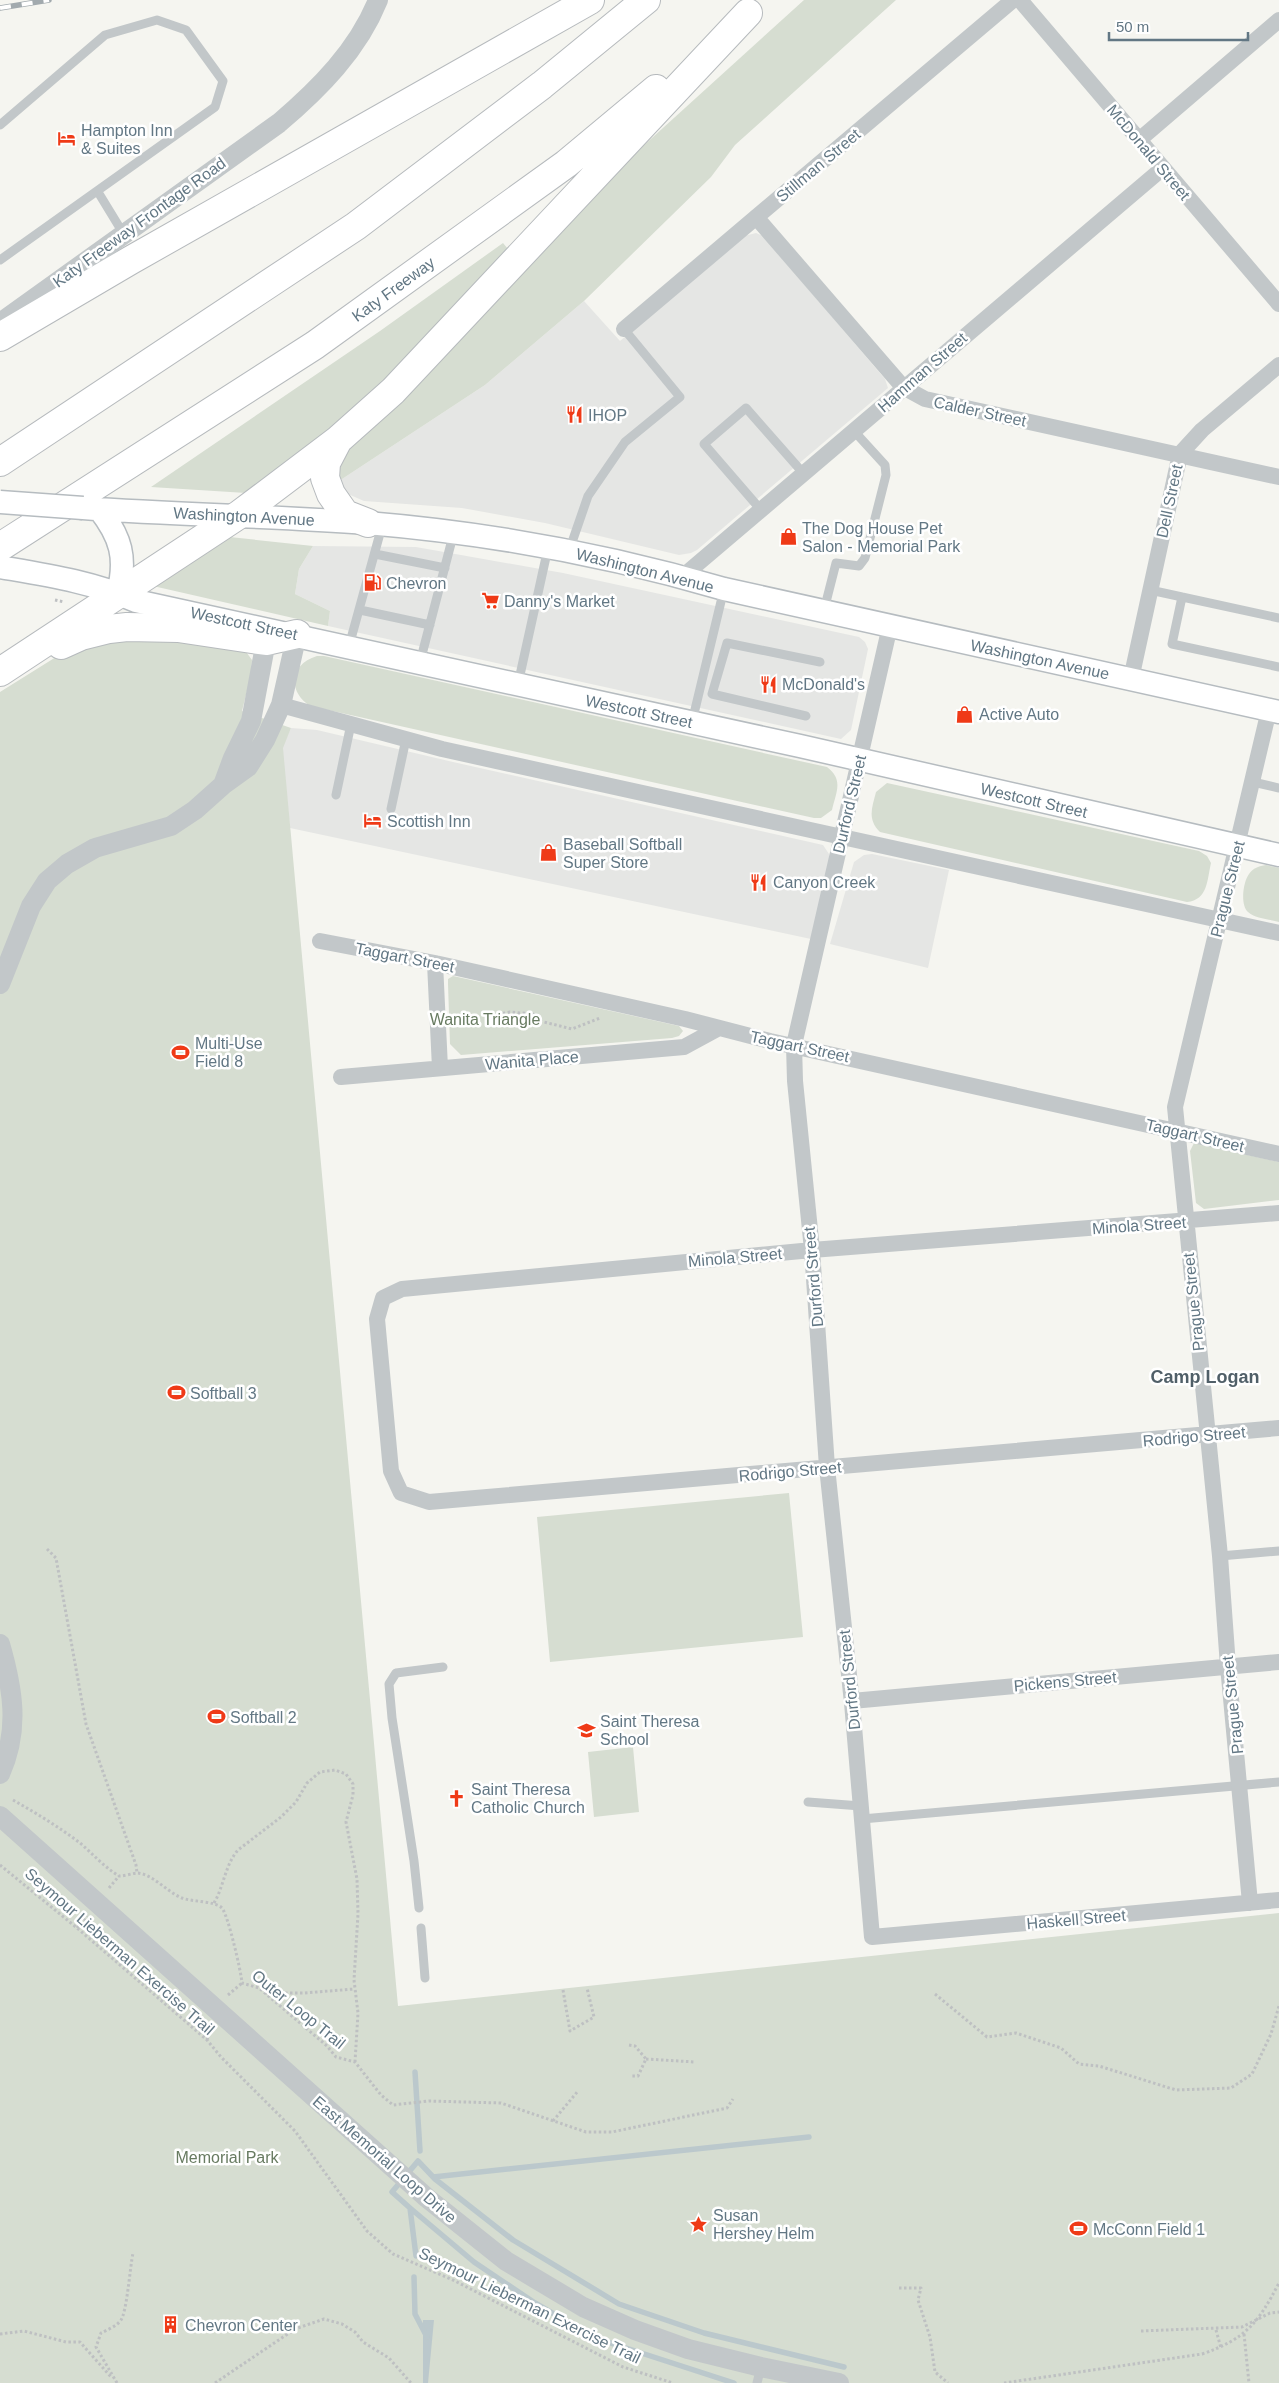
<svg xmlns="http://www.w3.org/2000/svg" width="1279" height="2383" font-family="Arial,sans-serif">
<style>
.built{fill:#e5e6e4}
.green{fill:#d6ddd1}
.water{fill:#bbc8cc}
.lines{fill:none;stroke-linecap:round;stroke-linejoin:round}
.stream{stroke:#bbc8cc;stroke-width:5.5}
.secondary-casing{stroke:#b6bcc0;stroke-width:25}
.motorway-casing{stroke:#b6babd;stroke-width:30}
.path{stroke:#bec0c2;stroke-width:3;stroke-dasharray:2.5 2.5;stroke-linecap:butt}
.service{stroke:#c2c7c9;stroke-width:9}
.minor{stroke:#c2c7c9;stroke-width:16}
.tertiary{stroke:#c2c7c9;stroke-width:20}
.secondary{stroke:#fff;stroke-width:22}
.motorway{stroke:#fff;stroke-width:28}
.rail-casing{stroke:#a2aaae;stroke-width:5.5}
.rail{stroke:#fff;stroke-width:4;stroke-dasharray:11;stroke-linecap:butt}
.secondary-bridge-casing{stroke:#b6bcc0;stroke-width:25;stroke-linecap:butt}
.secondary-bridge{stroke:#fff;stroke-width:22}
.labels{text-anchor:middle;stroke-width:5;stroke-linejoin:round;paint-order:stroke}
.poi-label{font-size:16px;fill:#627784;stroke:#fff;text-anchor:start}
.street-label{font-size:16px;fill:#627784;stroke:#fff}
.park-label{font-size:16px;fill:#687b61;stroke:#fff}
.neighbourhood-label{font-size:18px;font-weight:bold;fill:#505f68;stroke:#fff}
</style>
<rect width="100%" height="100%" fill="#f5f5f0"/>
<path class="built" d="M756,233l7,3 122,143 3,9 -191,162 -6,3 -12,2 -134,-32 -83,-15 -98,-7 -16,-7 -12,-11 149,-98 99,-84 36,40 124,-105z
M313,546l103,1 147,26 296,64 6,5 3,7 -17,81 -10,9 -513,-113 2,-15 -35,-17 4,-25z
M291,728l26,2 136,32 370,83 6,9v7l-18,78 -521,-111 -8,-80z
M872,854l77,16 -21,98 -98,-24 24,-82 10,-7z"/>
<path class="green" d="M804,0h92l-161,145 -24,32 -127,124 -99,84 -149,98 3,-26 249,-261z
M503,243l9,11 -164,164 -102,75 -95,-6 229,-156z
M220,536l93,10 -14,23 -4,25 35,17 -2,15 -175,-40z
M129,633l115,16 8,11 -1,15 -9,36 49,17 -8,20 115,1258 881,-93v470h-1279v-1691l72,-45z
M317,656h7l503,111c17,13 9,25 5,43l-11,8h-7l-504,-112c-23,-15 -20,-42 7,-50z
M887,783l312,68 8,5 4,7c-4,17 -3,37 -24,39l-307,-70c-13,-13 -8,-24 -4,-40z
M1266,865l13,3v54c-9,-3 -24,-3 -31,-10 -8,-7 -5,-30 1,-38 4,-6 10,-8 17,-9z
M453,976l226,50 4,5 -4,5 -7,2 -211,17 -11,-11 -2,-60v-5z
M1194,1143l85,19v38l-75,9 -8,-6 -6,-52z
M789,1493l14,144 -253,25 -13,-145z
M633,1747l6,65 -45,5 -6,-65z"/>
<path class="water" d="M423,2320h11l-6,63h-5z"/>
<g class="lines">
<path class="stream" d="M415,2072l5,79
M433,2177l376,-40
M410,2208l64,54 61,41 60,35 139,45
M416,2256l-6,-48 -18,-16 26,-31 17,18 78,61 106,64 85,29 140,34
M414,2277l1,37 12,23"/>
<defs>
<path id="secondary" d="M83,508c95,7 189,8 284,15 121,10 241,32 357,66l555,123
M99,509c22,28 28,49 19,84
M0,567c46,8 93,15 136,34l664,145 479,109"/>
<path id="motorway" d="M0,337l131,-77 459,-260
M338,440l-12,23 -1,15 6,16 14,20 23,9
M0,462l356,-236 186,-141 104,-85
M0,547l315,-202 251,-181 90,-75
M61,645l20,-9 28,-7 18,-2 51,1 88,13 31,-7
M0,672l240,-158 98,-74 55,-49 355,-378"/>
</defs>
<use href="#secondary" class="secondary-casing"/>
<use href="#motorway" class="motorway-casing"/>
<path class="path" d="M55,600l9,2
M488,1016l22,-4 23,2 7,7 32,8 28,-11
M453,1023l25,-7
M47,1549l9,9 30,166 50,141 1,8
M13,1800c23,13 46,27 67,43 13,11 24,24 39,33 6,0 14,-3 19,-3 16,2 29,19 44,25 11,4 33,3 40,10 6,7 19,63 20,75l17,5 68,58 9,11 19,5 26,33 12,10 36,-4 72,2 85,29h26l115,-24 6,-9
M0,1865l77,63 130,112 14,17 74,74 72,100 26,23 60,26 170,87 50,16
M109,1888l10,-12
M214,1903c10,-17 11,-38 24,-53l43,-33 15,-15 11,-19 13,-11 15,-2 11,4 7,10v11l-7,27 11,57 1,35 -4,66 4,33 -3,49
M77,1928l10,-12
M563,1990l7,41 24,-14 -7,-29
M265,1993h39l50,-4
M935,1994l52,43 29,-4 45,15 18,16 20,2 77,24 55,-2 21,-14 19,-40 8,-28
M228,1995l14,-12
M207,2040l3,-11
M629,2045l6,1 11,13 -8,17h-7
M646,2059l49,3
M553,2121l25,-30
M899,2288h22l-3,12 12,37 5,35 13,11
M1216,2330l5,18
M1141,2331l101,-4 28,-14 9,-1
M0,2334l24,-3 42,11h14l31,35
M1244,2334l5,49
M117,2383l-21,-36 5,-14c6,-3 16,-7 20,-13 6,-9 9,-53 12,-67
M215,2383l80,-54 29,-10 18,5 13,8 8,10 26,16 22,25
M1004,2383l198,-29c44,-15 56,-31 77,-71"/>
<path class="service" d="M0,125l105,-90 52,-15 29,10 37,51 -8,26 -215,153
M98,192l25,41
M761,510l-57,-66 42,-36 58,66
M569,551l19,-55 37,-54 55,-45 -56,-68
M375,554l70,14
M1150,590l129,28
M1182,597l-10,47 107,23
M360,610l70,15
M824,610l12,-47 23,3 6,-8 21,-83 -1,-10 -31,-34
M349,646l33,-120
M420,662l34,-130
M518,684l30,-136
M806,716l-94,-22 15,-51 93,19
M692,722l32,-133
M1253,782l26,6
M336,795l15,-71
M391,809l15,-70
M1220,1556l59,-5
M808,1802l53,4
M862,1819l417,-37
M419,1908l-5,-47 -22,-143 -3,-34 7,-11 47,-6
M421,1928l4,50
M757,2383l4,-16"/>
<path class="minor" d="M1020,0l259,304
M1139,140l140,-120
M756,217l147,170 22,12 354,78
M624,329l389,-329
M682,577l481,-409
M890,626l-96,419 1,36 17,169 15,217 25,236 20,234 407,-37
M1131,679l49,-225 22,-24 77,-65
M281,705l161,44 837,184
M320,941l115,22 250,56 85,22 509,113
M435,963l5,105
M341,1077l343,-30 35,-19
M1279,1213l-467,37 -410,39 -19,9 -6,21 14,152 10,22 28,9 850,-74
M852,1701l427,-39
M1250,1903l-22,-237 -8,-110 -45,-449 94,-397"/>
<path class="tertiary" d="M0,323l279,-200c40,-34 79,-73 99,-123
M223,785l10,-27 18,-37 15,-80
M0,984l31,-78 16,-25 20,-17 28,-16 76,-22 24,-16 28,-25 25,-18 17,-27 16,-35 16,-71
M0,1644c13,45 20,86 0,130
M0,1816l427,382 79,63 77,46 52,23 53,19 73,18 78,16"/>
<use href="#secondary" class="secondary"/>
<use href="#motorway" class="motorway"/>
<defs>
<path id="rail" d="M0,8l49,-8"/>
</defs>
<use href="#rail" class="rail-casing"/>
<use href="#rail" class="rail"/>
<defs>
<path id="secondary-bridge" d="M0,502l83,6"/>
</defs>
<use href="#secondary-bridge" class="secondary-bridge-casing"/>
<use href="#secondary-bridge" class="secondary-bridge"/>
</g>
<defs>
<symbol id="hotel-bare" viewBox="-9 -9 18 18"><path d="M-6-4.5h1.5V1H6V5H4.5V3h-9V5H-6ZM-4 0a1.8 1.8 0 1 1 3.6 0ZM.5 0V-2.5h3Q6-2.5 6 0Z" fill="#ef3a17" stroke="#fff" stroke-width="2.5" paint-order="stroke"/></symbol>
<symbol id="restaurant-bare" viewBox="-9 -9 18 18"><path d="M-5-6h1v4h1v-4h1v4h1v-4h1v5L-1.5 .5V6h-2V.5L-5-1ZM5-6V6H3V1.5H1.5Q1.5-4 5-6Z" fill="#ef3a17" stroke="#fff" stroke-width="2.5" paint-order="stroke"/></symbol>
<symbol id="shop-bare" viewBox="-9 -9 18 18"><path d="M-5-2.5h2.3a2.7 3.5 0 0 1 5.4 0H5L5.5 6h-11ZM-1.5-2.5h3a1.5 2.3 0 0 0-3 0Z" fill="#ef3a17" stroke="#fff" stroke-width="2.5" paint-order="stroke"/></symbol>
<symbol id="fuel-bare" viewBox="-9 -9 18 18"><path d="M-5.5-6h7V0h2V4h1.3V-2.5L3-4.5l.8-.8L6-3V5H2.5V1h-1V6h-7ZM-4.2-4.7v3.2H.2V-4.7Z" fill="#ef3a17" stroke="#fff" stroke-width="2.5" paint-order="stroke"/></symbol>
<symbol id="supermarket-bare" viewBox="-9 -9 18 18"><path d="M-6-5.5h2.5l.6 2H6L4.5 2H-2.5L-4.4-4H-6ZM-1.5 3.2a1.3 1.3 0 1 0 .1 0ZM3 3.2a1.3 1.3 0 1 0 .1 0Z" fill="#ef3a17" stroke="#fff" stroke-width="2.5" paint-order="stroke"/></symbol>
<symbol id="stadium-bare" viewBox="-9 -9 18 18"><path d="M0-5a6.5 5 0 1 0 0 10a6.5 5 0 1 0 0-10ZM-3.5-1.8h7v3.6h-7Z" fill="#ef3a17" stroke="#fff" stroke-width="2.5" paint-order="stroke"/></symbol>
<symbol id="school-bare" viewBox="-9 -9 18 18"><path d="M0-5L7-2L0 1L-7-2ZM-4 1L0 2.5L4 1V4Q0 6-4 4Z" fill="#ef3a17" stroke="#fff" stroke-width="2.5" paint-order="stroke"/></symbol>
<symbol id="church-bare" viewBox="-9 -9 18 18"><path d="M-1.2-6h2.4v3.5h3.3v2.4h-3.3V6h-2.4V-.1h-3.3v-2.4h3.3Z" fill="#ef3a17" stroke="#fff" stroke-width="2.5" paint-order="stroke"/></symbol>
<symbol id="sight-bare" viewBox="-9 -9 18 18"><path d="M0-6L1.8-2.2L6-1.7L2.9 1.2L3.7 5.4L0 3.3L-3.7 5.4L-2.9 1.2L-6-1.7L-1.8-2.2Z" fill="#ef3a17" stroke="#fff" stroke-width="2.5" paint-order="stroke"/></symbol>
<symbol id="building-bare" viewBox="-9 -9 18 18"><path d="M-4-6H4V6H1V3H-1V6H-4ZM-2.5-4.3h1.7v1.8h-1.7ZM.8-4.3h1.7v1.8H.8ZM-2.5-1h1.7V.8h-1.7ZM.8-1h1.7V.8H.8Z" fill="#ef3a17" stroke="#fff" stroke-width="2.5" paint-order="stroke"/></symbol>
</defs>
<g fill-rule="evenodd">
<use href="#hotel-bare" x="54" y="126" width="25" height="25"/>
<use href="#restaurant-bare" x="562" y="402" width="25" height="25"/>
<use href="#shop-bare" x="776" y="524" width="25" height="25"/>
<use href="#fuel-bare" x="360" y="570" width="25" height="25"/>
<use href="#supermarket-bare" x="478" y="588" width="25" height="25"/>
<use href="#restaurant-bare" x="756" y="672" width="25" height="25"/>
<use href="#shop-bare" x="952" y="702" width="25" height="25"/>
<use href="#hotel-bare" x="360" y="808" width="25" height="25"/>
<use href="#shop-bare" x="536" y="840" width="25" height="25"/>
<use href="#restaurant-bare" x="746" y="870" width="25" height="25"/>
<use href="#stadium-bare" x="168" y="1040" width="25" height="25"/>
<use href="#stadium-bare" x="164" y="1380" width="25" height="25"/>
<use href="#stadium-bare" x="204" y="1704" width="25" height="25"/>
<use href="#school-bare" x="574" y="1718" width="25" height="25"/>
<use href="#church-bare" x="444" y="1786" width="25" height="25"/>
<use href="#sight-bare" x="686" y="2212" width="25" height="25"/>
<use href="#stadium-bare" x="1066" y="2216" width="25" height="25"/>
<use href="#building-bare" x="158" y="2312" width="25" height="25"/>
</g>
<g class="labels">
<g class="poi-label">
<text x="81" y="136">Hampton Inn<tspan x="81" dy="18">&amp; Suites</tspan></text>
<text x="588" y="421">IHOP</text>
<text x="802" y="534">The Dog House Pet<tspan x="802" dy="18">Salon - Memorial Park</tspan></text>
<text x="386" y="589">Chevron</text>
<text x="504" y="607">Danny's Market</text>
<text x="782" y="690">McDonald's</text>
<text x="979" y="720">Active Auto</text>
<text x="387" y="827">Scottish Inn</text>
<text x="563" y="850">Baseball Softball<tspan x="563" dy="18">Super Store</tspan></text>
<text x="773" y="888">Canyon Creek</text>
<text x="195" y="1049">Multi-Use<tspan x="195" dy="18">Field 8</tspan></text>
<text x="190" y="1399">Softball 3</text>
<text x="230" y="1723">Softball 2</text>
<text x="600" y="1727">Saint Theresa<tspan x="600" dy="18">School</tspan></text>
<text x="471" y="1795">Saint Theresa<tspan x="471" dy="18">Catholic Church</tspan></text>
<text x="713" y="2221">Susan<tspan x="713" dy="18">Hershey Helm</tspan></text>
<text x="1093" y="2235">McConn Field 1</text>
<text x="185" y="2331">Chevron Center</text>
</g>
<g class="street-label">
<text transform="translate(1149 152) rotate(50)" y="6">McDonald Street</text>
<text transform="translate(818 165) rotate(-40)" y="6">Stillman Street</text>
<text transform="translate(139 222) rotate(-36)" y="6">Katy Freeway Frontage Road</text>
<text transform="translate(393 289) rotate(-36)" y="6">Katy Freeway</text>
<text transform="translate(922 372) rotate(-41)" y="6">Hamman Street</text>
<text transform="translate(980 411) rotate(12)" y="6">Calder Street</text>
<text transform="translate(1169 501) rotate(-78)" y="6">Dell Street</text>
<text transform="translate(244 516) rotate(3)" y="6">Washington Avenue</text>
<text transform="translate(645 570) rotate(14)" y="6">Washington Avenue</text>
<text transform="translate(244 623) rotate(12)" y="6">Westcott Street</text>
<text transform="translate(1040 659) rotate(12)" y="6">Washington Avenue</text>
<text transform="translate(639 711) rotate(12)" y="6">Westcott Street</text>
<text transform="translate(1034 800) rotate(13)" y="6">Westcott Street</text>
<text transform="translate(849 804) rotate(-77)" y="6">Durford Street</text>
<text transform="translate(1227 889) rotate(-76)" y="6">Prague Street</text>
<text transform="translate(405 957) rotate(11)" y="6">Taggart Street</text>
<text transform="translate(800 1046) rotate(12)" y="6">Taggart Street</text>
<text transform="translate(532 1060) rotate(-5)" y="6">Wanita Place</text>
<text transform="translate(1195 1135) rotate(13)" y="6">Taggart Street</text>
<text transform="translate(1139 1225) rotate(-4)" y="6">Minola Street</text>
<text transform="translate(735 1257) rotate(-5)" y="6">Minola Street</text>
<text transform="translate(813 1277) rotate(-95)" y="6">Durford Street</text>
<text transform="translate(1193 1302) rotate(-96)" y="6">Prague Street</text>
<text transform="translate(1194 1436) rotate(-5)" y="6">Rodrigo Street</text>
<text transform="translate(790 1471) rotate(-5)" y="6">Rodrigo Street</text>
<text transform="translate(849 1680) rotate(-96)" y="6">Durford Street</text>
<text transform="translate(1065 1681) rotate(-5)" y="6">Pickens Street</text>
<text transform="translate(1232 1705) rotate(-96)" y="6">Prague Street</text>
<text transform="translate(1076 1919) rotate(-5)" y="6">Haskell Street</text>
<text transform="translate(120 1951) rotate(41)" y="6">Seymour Lieberman Exercise Trail</text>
<text transform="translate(299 2009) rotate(39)" y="6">Outer Loop Trail</text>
<text transform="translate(385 2159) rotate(41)" y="6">East Memorial Loop Drive</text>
<text transform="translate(530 2305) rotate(26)" y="6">Seymour Lieberman Exercise Trail</text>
</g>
<g class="park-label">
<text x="485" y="1025">Wanita Triangle</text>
<text x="227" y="2163">Memorial Park</text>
</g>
<g class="neighbourhood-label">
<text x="1205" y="1383">Camp Logan</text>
</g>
</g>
<path d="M1109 32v8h139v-8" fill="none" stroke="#627784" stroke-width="2.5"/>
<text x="1116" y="32" font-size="15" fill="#627784" stroke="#ffffff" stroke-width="4" paint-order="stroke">50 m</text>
</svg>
